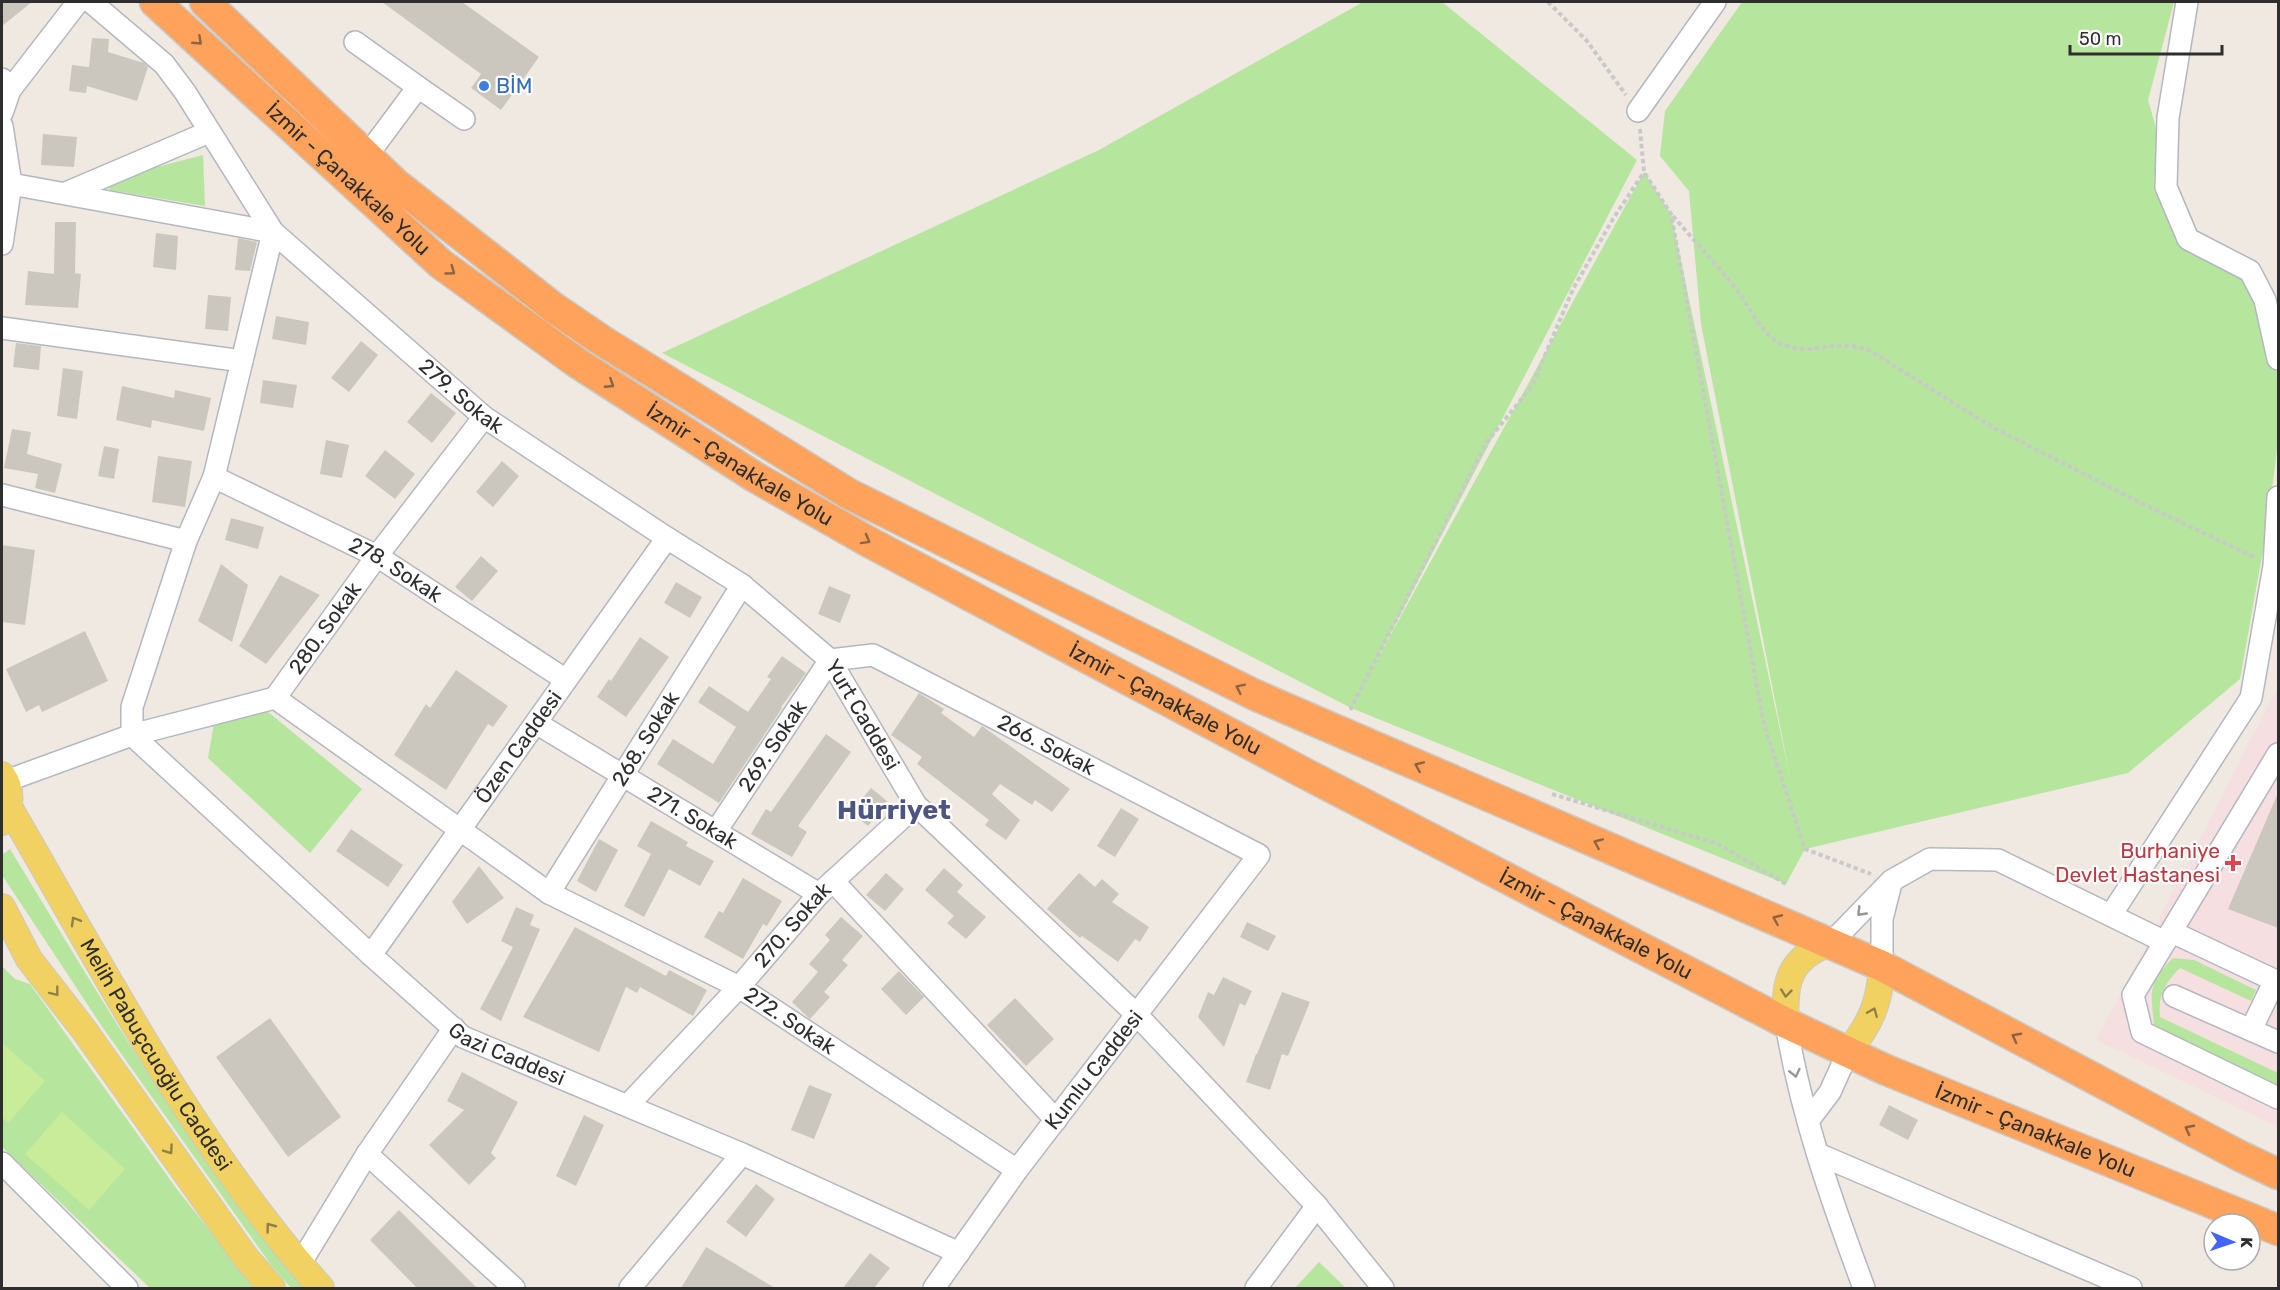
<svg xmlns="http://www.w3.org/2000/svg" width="2280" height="1290" font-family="Rubik,sans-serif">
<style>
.medical{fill:#f5dfe0}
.green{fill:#b6e59e}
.pitch{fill:#c9ec9a}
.building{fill:#cbc7bf}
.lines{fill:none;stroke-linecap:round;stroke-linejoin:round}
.minor-casing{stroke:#b4b7c1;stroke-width:24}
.major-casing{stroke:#c9c9c9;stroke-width:28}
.highway-casing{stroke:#c9c9c9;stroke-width:33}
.path{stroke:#c9c9c9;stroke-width:4;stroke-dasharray:4.5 3;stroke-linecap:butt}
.minor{stroke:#fff;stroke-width:21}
.major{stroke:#f2d163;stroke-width:26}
.highway{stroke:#ffa35c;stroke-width:30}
.oneway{stroke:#8c6343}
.oneway2{stroke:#969696}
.oneway3{stroke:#908048}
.shop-dot{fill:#3f7fe0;stroke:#fff;stroke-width:2}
.health-dot{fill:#e0444e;stroke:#fff;stroke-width:2}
.labels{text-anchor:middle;stroke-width:4.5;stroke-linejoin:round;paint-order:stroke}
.shop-label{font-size:21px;fill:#366cbe;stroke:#fff;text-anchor:start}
.street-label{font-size:21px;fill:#2e2e2e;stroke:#fff}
.health-label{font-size:21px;fill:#be3a42;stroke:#fff;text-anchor:end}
.district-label{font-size:27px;font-weight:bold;fill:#4d5680;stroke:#fff}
</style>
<rect width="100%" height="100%" fill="#efe9e1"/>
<path class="medical" d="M2278,687v440l-181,-87z"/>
<path class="green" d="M1363,2h79l195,158 -264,507 271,-495 27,42 120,568 -90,-458 -12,-133 -29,-35 5,-45 77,-109h432l-26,98 40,139 62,32 28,95v75l-10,81 -28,157 -112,94 -323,76 -19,35 -435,-176 -689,-355 437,-203z
M203,155l2,51 -95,-16 -3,-10z
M262,707l100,82 -52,64 -102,-95 6,-35z
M10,849c91,150 181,303 293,439h-12l-20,-23 -168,-237 -101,-153v-20z
M2173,958l21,2 62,30 -5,11 -71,-33c-16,16 -22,27 -20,49l118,56v12l-124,-59c-3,-35 -7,-42 19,-68z
M2,966l13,13 15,5 146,204 79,100h-105l-148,-141z
M1319,1262l27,26h-51z"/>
<path class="pitch" d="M2,1043l43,38 -37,42 -6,-6z
M62,1112l63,57 -36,41 -64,-56z"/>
<path class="building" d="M2,2h30l-30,24z
M382,2h80l77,55 -38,53 -30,-22 10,-14z
M92,38l17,1 -1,13 36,11 4,4 -11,34 -50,-15 -1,7 -17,-2 3,-26 17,2z
M43,134l34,3 -3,30 -33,-2z
M55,222h21l-1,51 6,1 -3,34 -53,-3 3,-34 26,3z
M156,233l22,3 -2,34 -23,-3z
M238,238l19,4 -7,29 -15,-1z
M208,295l23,2 -3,34 -23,-2z
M276,316l33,6 -3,23 -34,-6z
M361,341l17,14 -29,37 -18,-14z
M16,343l25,3 -2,24 -26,-3z
M63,368l20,3 -6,48 -20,-3z
M263,380l34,5 -4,23 -33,-5z
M122,386l52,12 1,-8 36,8 -7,33 -52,-11 -1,8 -35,-8z
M431,393l25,20 -24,30 -25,-21z
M12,429l19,3 -4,22 35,10 -7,29 -20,-5 3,-14 -34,-6z
M326,440l23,5 -7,33 -22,-4z
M104,446l15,3 -5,30 -16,-3z
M385,450l30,24 -20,25 -30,-23z
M158,456l34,5 -7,46 -33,-5z
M502,461l17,15 -26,31 -17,-15z
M231,518l33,9 -6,22 -33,-9z
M2,545l33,5 -10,75 -23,-3z
M481,556l17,15 -26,30 -17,-14z
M221,564l27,21 -16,57 -34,-21z
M280,575l40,20 -54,69 -27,-18z
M676,582l26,15 -12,21 -26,-15z
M829,586l22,9 -11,28 -22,-9z
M85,631l23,50 -66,31 -3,-7 -13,7 -20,-43z
M640,637l29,20 -43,60 -29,-20 12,-18 2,2z
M782,656l24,17 -25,34 1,1 -63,95 -62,-39 16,-25 40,25 23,-37 -38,-25 11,-16 39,26 23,-33 -4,-2z
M456,670l52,36 -15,21 -5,-3 -42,66 -52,-35 32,-51 4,4z
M919,693l25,16 -3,4 33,24 8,-11 88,63 -18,23 -17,-12 -3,5 -32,-21 -8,10 28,26 -14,20 -21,-15 4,-5 -72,-56 5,-7 -31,-22z
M826,734l25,18 -53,74 9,6 -15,25 -41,-23 15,-25 5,3z
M871,788l16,13 -19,25 -17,-13z
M2278,793v135l-50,-19z
M1121,808l18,11 -24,38 -18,-11z
M651,821l37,21 -2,4 28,15 -14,25 -31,-17 -25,48 -20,-11 27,-52 -14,-8z
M351,829l52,36 -15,22 -52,-36z
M599,839l19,11 -22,42 -19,-11z
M479,866l25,32 -37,26 -15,-22z
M944,868l19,17 -6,7 29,25 -20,22 -19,-16 7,-7 -29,-26z
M886,873l18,16 -19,22 -19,-16z
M1079,873l16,14 7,-8 17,15 -7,8 37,25 -9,15 -5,-3 -17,23 -36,-26 -2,2 -33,-29z
M743,878l39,23 -15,25 -4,-2 -20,35 -39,-22 15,-26 4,2z
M516,907l18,8 -4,10 10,4 -39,92 -21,-12 33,-62 -12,-6z
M841,917l22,19 -21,24 6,5 -24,27 6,5 -20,22 -18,-17 26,-30 -9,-8 21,-24 -5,-5z
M1247,922l29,14 -8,15 -28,-14z
M575,927l91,49 3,-6 38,20 -14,26 -53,-29 -3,6 -11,-6 -27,65 -76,-35z
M899,971l25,26 -18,18 -25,-26z
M1223,977l29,14 -7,15 -5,-3 -16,44 -26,-30 10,-25 6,3z
M1282,992l28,10 -22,54 -6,-2 -12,36 -24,-8 10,-28h1z
M1015,998l39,41 -28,27 -39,-41z
M270,1018l71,99 -53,40 -72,-100z
M462,1072l56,30 -27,51 5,5 -27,27 -40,-40 35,-35 -17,-9z
M809,1085l23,9 -18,45 -23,-9z
M1889,1105l29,15 -10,20 -29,-15z
M584,1115l20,10 -28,61 -20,-10z
M756,1184l19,15 -29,38 -20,-15z
M399,1210l78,78h-60l-47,-48z
M706,1247l24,14 45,27h-94z
M870,1253l20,15 -16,20h-31z"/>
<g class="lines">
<defs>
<g id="minor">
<path id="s1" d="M91,2l73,62 21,28 88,140 211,185 183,121 75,47 88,75 86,145 221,210 180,191 66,82"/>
<path d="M2187,2l-19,116 -2,69 22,52 62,32 15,29 13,59"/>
<path d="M355,42l63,45 -52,70"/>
<path d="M418,87l46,32"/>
<path d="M10,90l68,-88"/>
<path d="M1638,111l77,-109"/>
<path d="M2,113l8,-23 -8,-11"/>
<path d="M2,126l9,58 -9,60"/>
<path d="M11,184l262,48"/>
<path d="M66,193l143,-61"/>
<path d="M2,328l240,33"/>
<path id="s2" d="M214,477l163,79 189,124"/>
<path d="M2,495l184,46"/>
<path id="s3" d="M275,698l102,-142 107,-139"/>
<path id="s4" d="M536,723l283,171"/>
<path id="s5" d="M132,735l239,220 92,82 279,117 217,99"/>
<path d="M132,735v-28l54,-166 28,-64 59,-245"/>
<path d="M2278,754l-145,241 9,37 136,66"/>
<path id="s6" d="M6,781l126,-46 143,-37 274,195 190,94 278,183"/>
<path id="s7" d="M716,831l114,-171 43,-5 386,200 -242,315 -83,118"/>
<path d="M833,881l223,239"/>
<path id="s8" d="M549,893l193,-308"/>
<path d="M2111,915l140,-217 23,-132 4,-69"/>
<path d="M2172,932l106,50"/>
<path d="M1831,943l60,-62 39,-22 68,1 167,82"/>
<path id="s9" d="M371,955l296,-417"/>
<path d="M1882,966v-47l9,-36"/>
<path d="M2174,996l104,46"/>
<path d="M1786,1023c15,92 46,179 78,265"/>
<path d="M2251,1030l24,-50"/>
<path id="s10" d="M628,1105l111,-118 80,-93 97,-89"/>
<path d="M1808,1121l22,-29 18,-40"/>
<path d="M367,1154l147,134"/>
<path d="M1818,1154l313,134"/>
<path d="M2,1163l125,125"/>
<path d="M300,1264l67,-110 87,-126"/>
<path d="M630,1288l112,-134"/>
<path d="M1256,1288l61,-82"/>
</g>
<g id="major">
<path d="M2,775c10,14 10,32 0,47"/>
<path id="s11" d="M9,807c96,165 185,338 312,481"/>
<path d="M2,907l27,52 55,71 162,228 26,30"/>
<path d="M1786,1023c-3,-40 3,-66 45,-80"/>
<path d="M1848,1052c23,-29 32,-50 34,-86"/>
</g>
<g id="highway">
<path id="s12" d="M155,2l286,262 135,98 179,115 114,65 437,232 480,249 98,46 394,161"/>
<path d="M205,2l191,182 158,124 47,32 248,154 406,201 627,271 358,190 38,18"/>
</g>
</defs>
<use href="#minor" class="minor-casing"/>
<use href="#major" class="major-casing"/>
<use href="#highway" class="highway-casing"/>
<path class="path" d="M1548,2l39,39 39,54
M1640,129l4,43 27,42 93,511 41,124 66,25
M1673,216c22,26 46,50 66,77 14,19 23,45 48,53 29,10 50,-10 85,6l122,76 153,78 109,52
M1353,709l-2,-1 135,-265 46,-57 41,-97 40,-70 31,-47
M1552,794l166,50 68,40"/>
<use href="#minor" class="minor"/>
<use href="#major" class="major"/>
<use href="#highway" class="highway"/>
</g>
<defs><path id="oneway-chevron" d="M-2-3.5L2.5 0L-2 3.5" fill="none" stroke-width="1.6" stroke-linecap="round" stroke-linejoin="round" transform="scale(1.5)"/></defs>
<g class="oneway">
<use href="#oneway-chevron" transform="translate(198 41) rotate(43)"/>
<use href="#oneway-chevron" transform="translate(451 271) rotate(36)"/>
<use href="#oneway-chevron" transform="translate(610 384) rotate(33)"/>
<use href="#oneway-chevron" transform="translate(866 540) rotate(29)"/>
<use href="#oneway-chevron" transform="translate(1240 688) rotate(-154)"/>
<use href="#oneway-chevron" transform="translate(1419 766) rotate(-157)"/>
<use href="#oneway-chevron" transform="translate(1598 843) rotate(-157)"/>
<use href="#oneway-chevron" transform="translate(1777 919) rotate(-157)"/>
<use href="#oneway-chevron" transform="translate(2016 1037) rotate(-152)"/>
<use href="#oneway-chevron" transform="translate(2189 1129) rotate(-152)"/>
</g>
<g class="oneway2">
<use href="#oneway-chevron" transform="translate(1861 912) rotate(134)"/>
<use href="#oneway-chevron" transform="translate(1795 1073) rotate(77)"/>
</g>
<g class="oneway3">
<use href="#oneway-chevron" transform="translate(75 921) rotate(-120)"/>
<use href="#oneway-chevron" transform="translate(55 992) rotate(52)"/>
<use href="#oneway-chevron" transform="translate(1786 993) rotate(96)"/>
<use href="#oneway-chevron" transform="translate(1873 1012) rotate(-68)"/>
<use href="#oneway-chevron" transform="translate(169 1150) rotate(55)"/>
<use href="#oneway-chevron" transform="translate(270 1227) rotate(-127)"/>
</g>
<circle class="shop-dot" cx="484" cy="86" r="6"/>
<path class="health-dot" d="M2230 854h6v6h6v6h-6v6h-6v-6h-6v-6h6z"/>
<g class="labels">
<g class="shop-label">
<text x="496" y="93">BİM</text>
</g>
<g class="street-label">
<text dy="7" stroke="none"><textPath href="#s12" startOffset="262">İzmir - Çanakkale Yolu</textPath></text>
<text dy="7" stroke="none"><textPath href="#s1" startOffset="546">279. Sokak</textPath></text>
<text dy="7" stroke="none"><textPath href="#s12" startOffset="748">İzmir - Çanakkale Yolu</textPath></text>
<text dy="7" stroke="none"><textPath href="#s2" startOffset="204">278. Sokak</textPath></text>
<text dy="7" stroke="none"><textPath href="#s3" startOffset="86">280. Sokak</textPath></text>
<text dy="7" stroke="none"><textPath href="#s12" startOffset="1234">İzmir - Çanakkale Yolu</textPath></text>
<text dy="7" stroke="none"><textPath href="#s1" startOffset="1064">Yurt Caddesi</textPath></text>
<text dy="7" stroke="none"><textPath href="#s8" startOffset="182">268. Sokak</textPath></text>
<text dy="7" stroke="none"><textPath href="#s7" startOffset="444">266. Sokak</textPath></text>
<text dy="7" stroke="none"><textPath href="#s7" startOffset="102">269. Sokak</textPath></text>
<text dy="7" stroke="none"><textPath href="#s9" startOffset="255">Özen Caddesi</textPath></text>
<text dy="7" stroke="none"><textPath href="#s4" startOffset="183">271. Sokak</textPath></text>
<text dy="7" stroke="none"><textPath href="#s12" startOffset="1720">İzmir - Çanakkale Yolu</textPath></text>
<text dy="7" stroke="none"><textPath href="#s10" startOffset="244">270. Sokak</textPath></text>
<text dy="7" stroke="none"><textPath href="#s6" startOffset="891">272. Sokak</textPath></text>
<text dy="7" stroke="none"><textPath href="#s5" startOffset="495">Gazi Caddesi</textPath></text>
<text dy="7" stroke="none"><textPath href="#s11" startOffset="288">Melih Pabuçcuoğlu Caddesi</textPath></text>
<text transform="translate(1094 1070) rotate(-52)" y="7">Kumlu Caddesi</text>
<text dy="7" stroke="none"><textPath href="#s12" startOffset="2206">İzmir - Çanakkale Yolu</textPath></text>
</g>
<g class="health-label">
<text x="2220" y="858">Burhaniye<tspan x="2220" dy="24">Devlet Hastanesi</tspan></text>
</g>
<g class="district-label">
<text x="894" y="819">Hürriyet</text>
</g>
</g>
<rect width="2280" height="1290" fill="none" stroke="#2e2e2e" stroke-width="6"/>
<g transform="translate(2232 1242) rotate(92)"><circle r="28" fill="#ffffff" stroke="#ababab" stroke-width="1.5"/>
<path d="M0-4.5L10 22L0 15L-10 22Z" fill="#4264fb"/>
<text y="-9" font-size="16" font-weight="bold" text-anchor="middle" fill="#2e2e2e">K</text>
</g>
<path d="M2070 45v9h152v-9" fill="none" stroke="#2e2e2e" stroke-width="3"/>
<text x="2079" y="45" font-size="18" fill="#2e2e2e" stroke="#ffffff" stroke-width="4.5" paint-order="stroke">50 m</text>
</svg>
